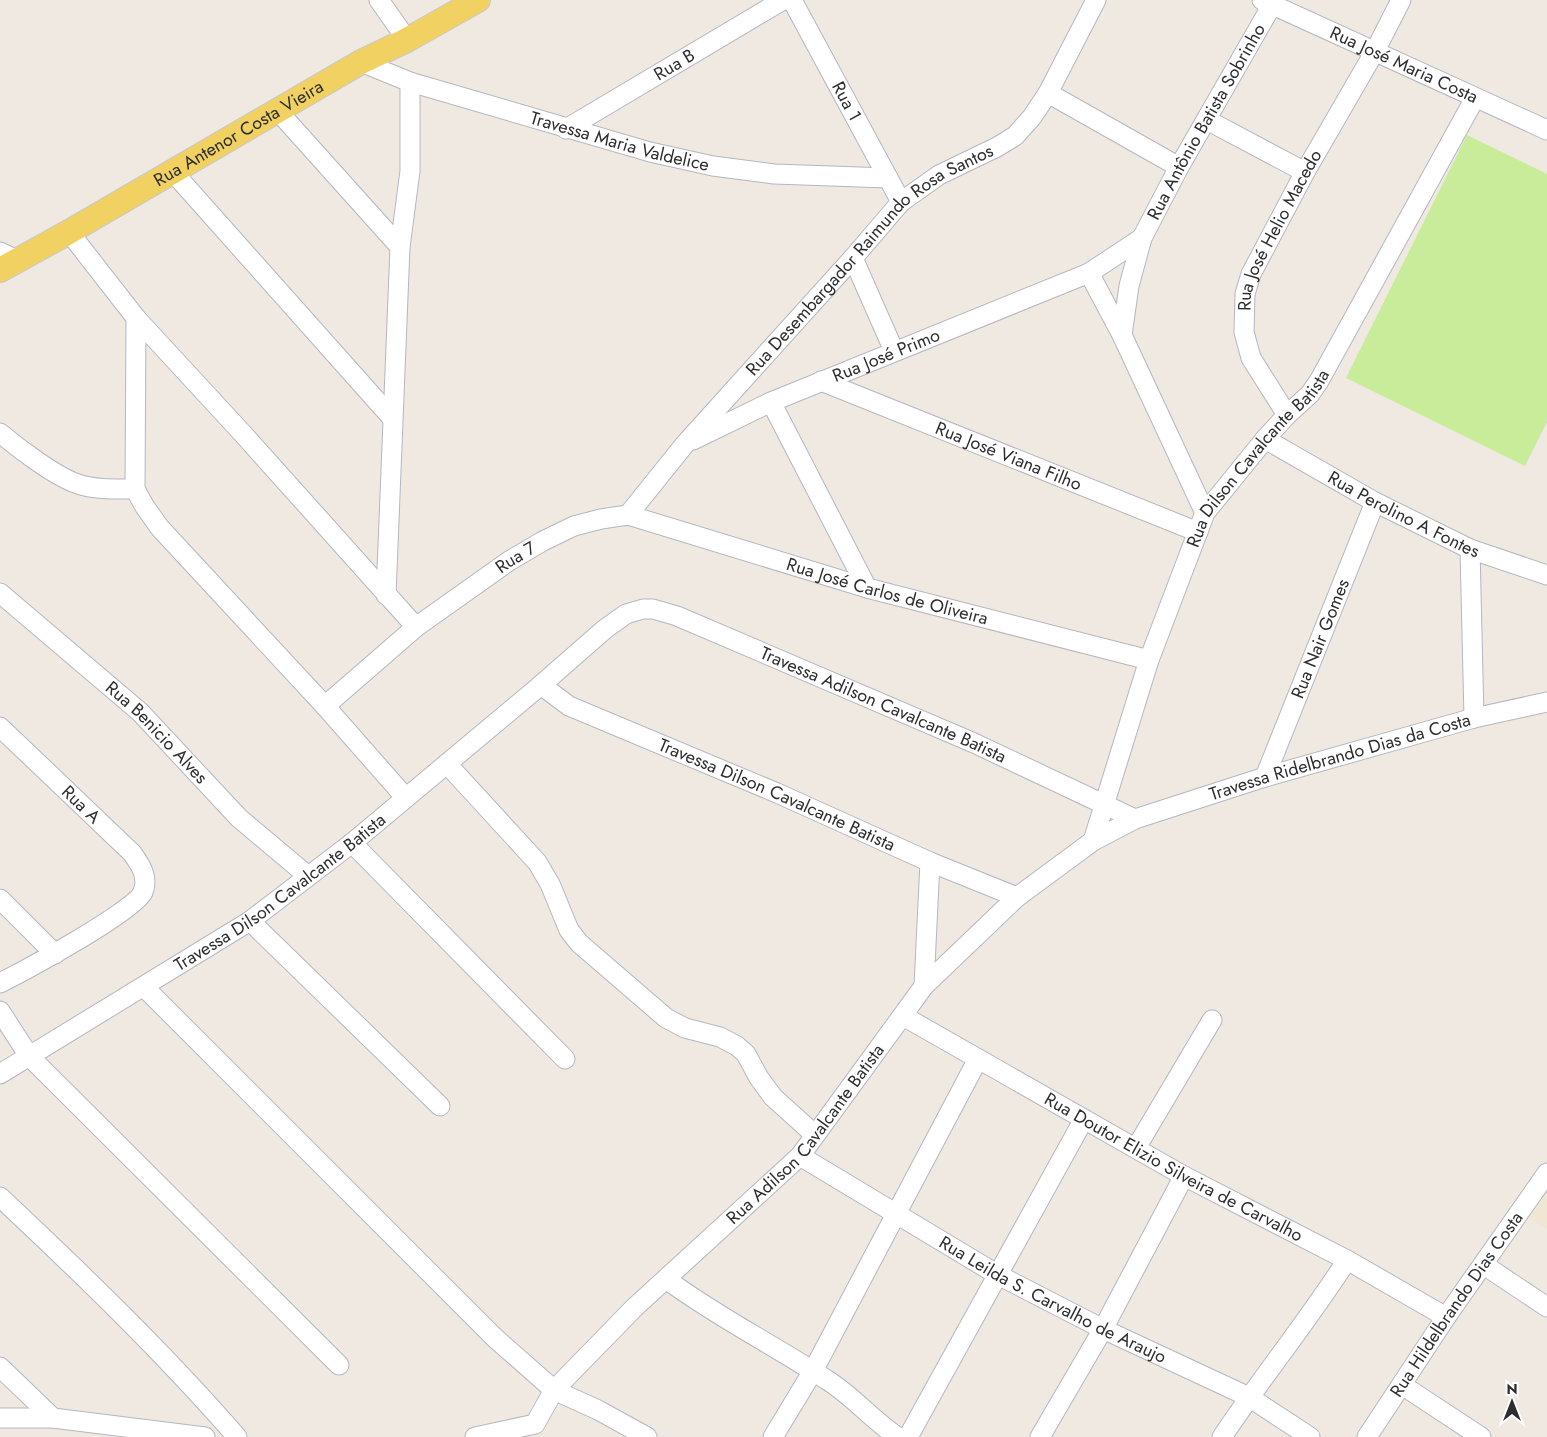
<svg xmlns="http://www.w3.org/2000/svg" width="1547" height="1437" font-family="Jost,sans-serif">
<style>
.education{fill:#f0e6d1}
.pitch{fill:#c9ec9a}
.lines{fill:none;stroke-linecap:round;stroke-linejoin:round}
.minor-casing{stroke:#b4b7c1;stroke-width:21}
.major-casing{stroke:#c9c9c9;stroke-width:26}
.minor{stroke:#fff;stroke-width:19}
.major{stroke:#f2d163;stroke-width:24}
.labels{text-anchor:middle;stroke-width:5;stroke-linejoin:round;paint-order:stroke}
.street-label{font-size:18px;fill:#2e2e2e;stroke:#fff}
</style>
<rect width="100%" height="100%" fill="#efe9e1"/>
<path class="education" d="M1547,1193v36l-17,-11z"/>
<path class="pitch" d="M1467,135l80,39v248l-22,44 -179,-88z"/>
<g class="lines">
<defs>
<g id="minor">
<path d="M379,0l28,40"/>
<path id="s1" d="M792,0l109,202"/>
<path id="s2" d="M1262,0l285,130"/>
<path id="s3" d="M361,62l49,20 240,70 63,14 61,8 114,4"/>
<path d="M1048,93l131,74"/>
<path d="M277,110l123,137 -14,348"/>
<path d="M1207,120l98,52"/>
<path id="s4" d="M566,129l217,-129"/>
<path d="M173,172l219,246"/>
<path d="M69,232l67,86 -1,171 10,18 15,21 165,178 80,91"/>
<path d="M400,247l10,-76v-89"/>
<path d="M0,252l17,8"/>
<path d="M853,258l41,93"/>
<path d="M1089,273l33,62 83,178"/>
<path d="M136,318l108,117 172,192"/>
<path id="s5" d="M1122,335l7,-49 13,-48 37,-71 93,-162"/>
<path id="s6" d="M821,381l377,151"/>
<path d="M771,402l96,186"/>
<path id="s7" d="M1287,415l-36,-57 -7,-26 1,-38 6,-20 54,-102 70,-121 26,-51"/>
<path d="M0,433c18,15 56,44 78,51 17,6 39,5 57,5"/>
<path id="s8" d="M1265,439l110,63 95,47 77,26"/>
<path id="s9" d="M693,440l78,-38 318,-129 53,-35"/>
<path id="s10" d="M628,515l57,-71 168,-186 48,-56 38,-27 58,-28 18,-11 17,-19 16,-24 48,-93"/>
<path d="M1470,549l4,169"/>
<path id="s11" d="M0,593l140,119 99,106 69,58"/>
<path id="s12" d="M541,685l28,21 208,87 153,69 87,35"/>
<path id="s13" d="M325,706l91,-79 93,-66 34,-20 31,-15 27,-7 27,-4 239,73 282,72"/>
<path id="s14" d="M0,727l132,126c8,11 17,24 11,39 -8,19 -119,79 -143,91"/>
<path d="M447,764l90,98 13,22 19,46 10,13 87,75 19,10 35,9 17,9 9,8 13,24 14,19 42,38"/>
<path id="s15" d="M1265,777l110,-275"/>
<path id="s16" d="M1093,841l56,-181 56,-147 60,-74 22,-24 23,-21 9,-13 156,-283"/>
<path d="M352,843l213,216"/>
<path d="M0,899l55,55"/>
<path d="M250,921l190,185"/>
<path d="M924,986l6,-124"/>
<path d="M144,987l351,351 59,52 44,20 49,27"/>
<path d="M0,1011l29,45 310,309"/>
<path id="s17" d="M903,1016l281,160 163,84 99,57"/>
<path id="s18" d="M0,1074l250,-153 102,-78 189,-158 64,-56 21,-15 17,-5h10l24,7 297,127 161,76"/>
<path d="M1136,1148l76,-128"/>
<path id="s19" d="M800,1156l198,119 105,54 146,68 61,40"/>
<path d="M0,1197c82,77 163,155 237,240"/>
<path d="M1484,1265l63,42"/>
<path d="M666,1279c51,38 108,66 161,101 26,16 45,40 71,57"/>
<path d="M0,1367l53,51"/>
<path d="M1402,1385l79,52"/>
<path d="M0,1418h53l152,19"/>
<path id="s20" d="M475,1437l60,-13 19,-34 81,-83 165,-151 124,-170 93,-89 76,-56 42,-22 130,-42 209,-59 73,-16"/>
<path d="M773,1437l40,-66 165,-312"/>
<path d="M908,1437l176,-318"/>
<path d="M1040,1437l63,-108 81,-153"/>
<path d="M1222,1437c40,-60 86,-116 125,-177"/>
<path id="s21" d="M1367,1437l79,-120 101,-144"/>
</g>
<g id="major">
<path id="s22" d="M0,270l69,-38 292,-170 46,-22 71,-40"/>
</g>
</defs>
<use href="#minor" class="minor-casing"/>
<use href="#major" class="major-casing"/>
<use href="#minor" class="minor"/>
<use href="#major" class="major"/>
</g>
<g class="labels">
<g class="street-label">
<text dy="6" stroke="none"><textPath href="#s4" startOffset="126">Rua B</textPath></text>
<text dy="6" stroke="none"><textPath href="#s2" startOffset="156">Rua José Maria Costa</textPath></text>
<text dy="6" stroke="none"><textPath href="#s1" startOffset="115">Rua 1</textPath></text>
<text dy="6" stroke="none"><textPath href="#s5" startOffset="232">Rua Antônio Batista Sobrinho</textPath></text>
<text dy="6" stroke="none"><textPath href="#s22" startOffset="275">Rua Antenor Costa Vieira</textPath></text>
<text dy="6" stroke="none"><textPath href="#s3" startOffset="271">Travessa Maria Valdelice</textPath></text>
<text dy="6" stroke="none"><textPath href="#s7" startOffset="204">Rua José Helio Macedo</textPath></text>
<text dy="6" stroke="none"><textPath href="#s10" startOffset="354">Rua Desembargador Raimundo Rosa Santos</textPath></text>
<text dy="6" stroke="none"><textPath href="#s9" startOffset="211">Rua José Primo</textPath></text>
<text dy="6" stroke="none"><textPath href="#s6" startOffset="202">Rua José Viana Filho</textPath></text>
<text dy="6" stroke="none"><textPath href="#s16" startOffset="422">Rua Dilson Cavalcante Batista</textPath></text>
<text dy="6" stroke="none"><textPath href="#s8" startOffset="158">Rua Perolino A Fontes</textPath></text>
<text dy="6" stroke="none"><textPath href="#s13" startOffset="242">Rua 7</textPath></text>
<text dy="6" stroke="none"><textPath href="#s13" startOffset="634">Rua José Carlos de Oliveira</textPath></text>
<text dy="6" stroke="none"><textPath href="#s15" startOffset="149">Rua Nair Gomes</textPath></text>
<text dy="6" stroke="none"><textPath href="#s18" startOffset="1056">Travessa Adilson Cavalcante Batista</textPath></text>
<text dy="6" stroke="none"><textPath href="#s11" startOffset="210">Rua Benicio Alves</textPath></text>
<text dy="6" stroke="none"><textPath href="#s20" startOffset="1135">Travessa Ridelbrando Dias da Costa</textPath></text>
<text dy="6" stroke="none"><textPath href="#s12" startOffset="261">Travessa Dilson Cavalcante Batista</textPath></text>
<text dy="6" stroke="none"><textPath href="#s14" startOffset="112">Rua A</textPath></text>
<text dy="6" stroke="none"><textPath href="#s18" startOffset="334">Travessa Dilson Cavalcante Batista</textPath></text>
<text dy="6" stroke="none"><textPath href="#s20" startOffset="460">Rua Adilson Cavalcante Batista</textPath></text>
<text dy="6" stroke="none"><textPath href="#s17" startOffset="310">Rua Doutor Elizio Silveira de Carvalho</textPath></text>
<text dy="6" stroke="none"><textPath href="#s19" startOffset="291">Rua Leilda S. Carvalho de Araujo</textPath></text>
<text dy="6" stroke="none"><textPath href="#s21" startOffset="160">Rua Hildelbrando Dias Costa</textPath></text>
</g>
</g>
<g transform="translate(1512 1402)" stroke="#ffffff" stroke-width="4" paint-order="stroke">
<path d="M0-4L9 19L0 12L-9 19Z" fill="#2e2e2e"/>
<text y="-8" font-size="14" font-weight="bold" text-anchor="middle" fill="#2e2e2e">N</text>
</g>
</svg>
